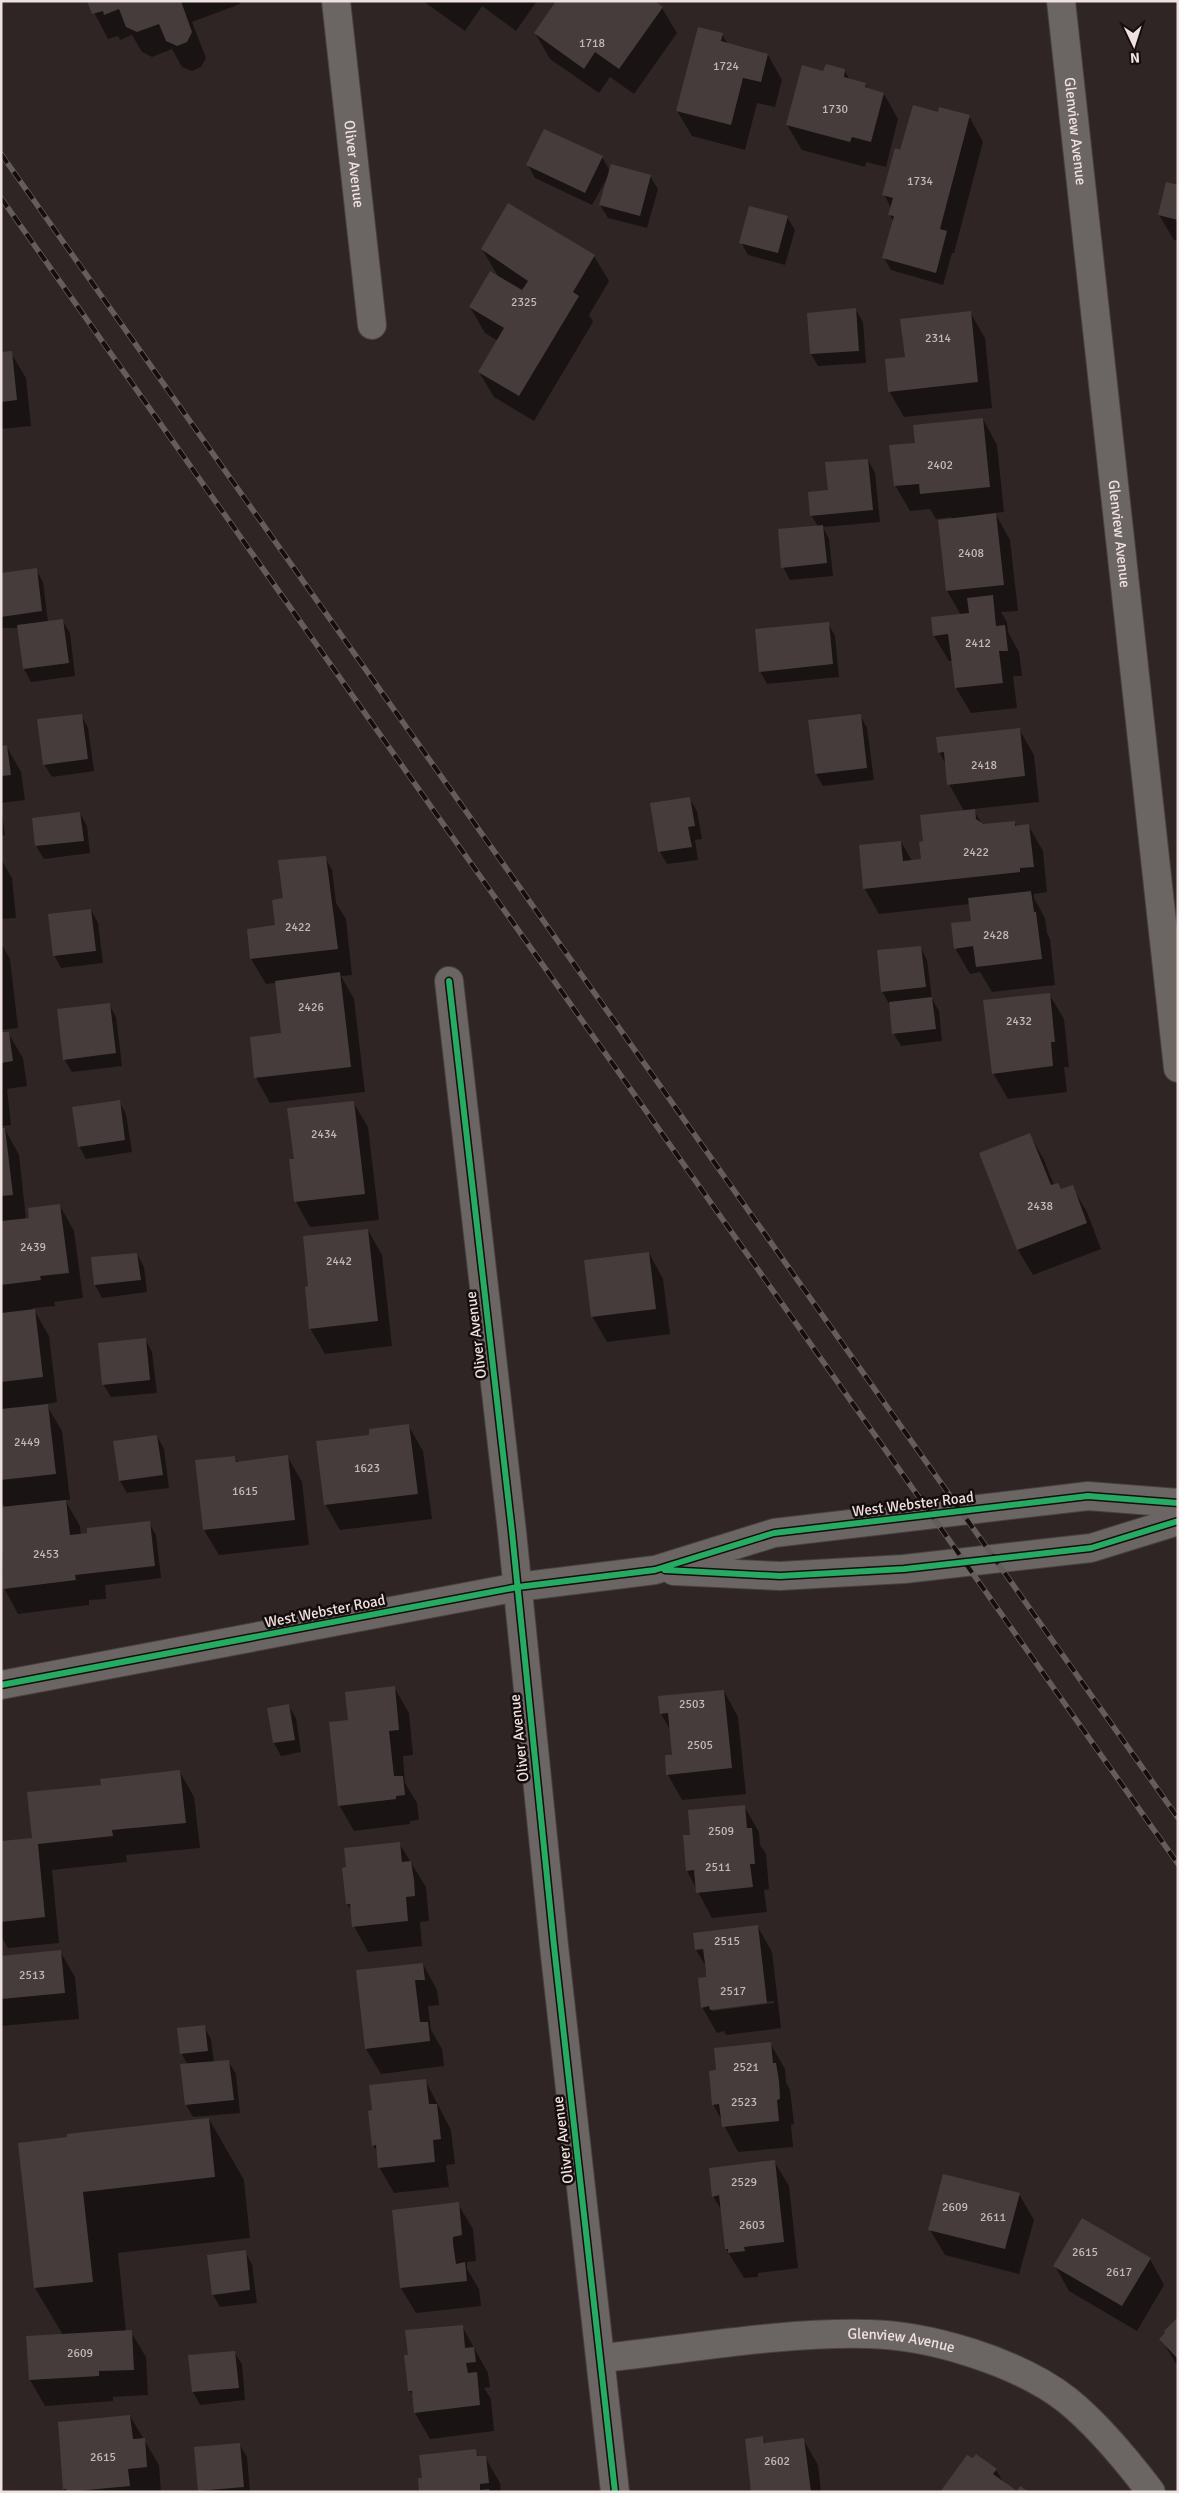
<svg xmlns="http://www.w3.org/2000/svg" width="1179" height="2493" font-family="Signika,sans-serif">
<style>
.shadow{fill:#0007;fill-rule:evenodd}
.building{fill:#473c3c}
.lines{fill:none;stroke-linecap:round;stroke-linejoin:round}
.minor-casing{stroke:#4a4040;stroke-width:30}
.tertiary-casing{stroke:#4a4040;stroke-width:30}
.minor{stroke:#6b6564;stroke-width:28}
.tertiary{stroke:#6b6564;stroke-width:28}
.rail-casing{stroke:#655c5c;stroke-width:5.5}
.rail{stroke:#160d0d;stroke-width:4;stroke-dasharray:11;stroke-linecap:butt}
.cycleway-casing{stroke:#160d0d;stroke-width:9}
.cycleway{stroke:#26ab63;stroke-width:6}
.labels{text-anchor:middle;stroke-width:5;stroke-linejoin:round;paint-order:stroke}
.number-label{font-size:12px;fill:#c5b8b7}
.street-label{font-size:15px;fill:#efe1e0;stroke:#160d0d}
</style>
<rect width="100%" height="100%" fill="#302525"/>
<path class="shadow" d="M88,1h151l1,3 -48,18 14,36 -5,9 -9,4 -10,-4 -10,-18 -20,8 -10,-5 -10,-17 -12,5 -2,-4 -10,3z
M423,1h114l-21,30 -34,-25 -17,25z
M662,8l15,25 -43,61 -24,-17 -11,16 -49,-34 -15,-26z
M722,35l6,9 40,11 14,25 -7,27 -18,-4 -12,47 -53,-14 -15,-25z
M844,70l6,10 15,4 3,5 16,5 14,25 -12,48 -20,-5 -1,5 -63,-17 -15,-25 37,-53z
M939,113l30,3 14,26 -29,111h-2l-9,32 -52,-15 -7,-12 10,-36 -5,-8 2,-6 -7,-14z
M602,157l8,14 40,5 8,13 -11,39 -39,-10 -8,-13 10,-32 -18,32 -57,-27 -7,-13z
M1178,186v55l-4,-1 -15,-25z
M787,217l8,13 -10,35 -37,-10 -7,-13z
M482,249l112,7 15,25 -20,34 4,7 -59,99 -40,-24 -15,-25 19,-31 -13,-8 -15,-26 29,-29z
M856,310l7,12 3,41 -48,3 -7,-12z
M970,312l15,26 7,70 -88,9 -15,-26z
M11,353l15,25 5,48 -30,3v-75z
M983,419l14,26 7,67 -9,1 15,27 8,71 -17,1 6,10 1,10 11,20 3,24h-9l4,32 -46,5 -15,-25 -3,-27h-4l-15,-25 27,-21 -14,-24 -7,-70 12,-1 -1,-3 -15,2 -6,-10 -20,2 -15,-26 21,-41z
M868,460l7,13 5,49 -57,5 6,12 4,37 -43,4 -7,-13 35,-41 -7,-11 18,-23z
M36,569l7,13 5,40 14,-2 8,13 5,43 -44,6 -7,-13 -5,-41h-18v-54z
M828,623l7,13 4,41 -72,7 -7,-13z
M81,715l7,13 6,43 -42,6 -8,-13z
M860,715l7,13 7,52 -51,6 -7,-12z
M1019,729l15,26 5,47 -66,7 10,17 31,-4 3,5 11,-2 15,26 4,41 -13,2v4l11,20 2,15 3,6 5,46 -63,7 -12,-20 -10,2 -15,-26 17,-26 -2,-18 -91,10 -14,-25 -5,-43 41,-4 11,19 10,-1 3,-17 39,-32 -15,-27 -2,-18 -8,-14z
M1,747h6l14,25 4,28 -24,3z
M689,798l8,13 5,28 -7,1 3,20 -31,4 -7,-12z
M1,805l4,30 -4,1z
M80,813l7,13 3,27 -46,6 -8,-13 -2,-27z
M325,857l7,13 4,33 10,16 6,56 -11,1 13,23 11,93 -95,11 -14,-25 26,-44 -6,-51 -10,1 -15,-25 25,-32 9,-28z
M1,859l11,19 4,40 -15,1z
M91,910l7,13 5,40 -42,5 -7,-13z
M1,943l9,16 8,69 -17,2z
M920,947l7,13 5,39 7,12 3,30 -41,5 -7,-12 -5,-30 -7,-13z
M1049,994l15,25 5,48h-5l3,25 -59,7 -15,-26z
M109,1004l7,13 6,49 -50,6 -8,-13z
M8,1033l15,25 4,28 -20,3 4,36 -10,1v-92z
M119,1101l7,13 6,38 -46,7 -7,-13z
M353,1102l15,25 11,93 -69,7 -14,-25 -1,-42z
M1,1129h4l14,26 7,64 34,-13 14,25 9,67 -29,4 1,4 -22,2 16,28 8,66 -11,2 16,27 8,69h-5l15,26 1,9 68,-12 7,12 5,43 -56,7 1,14 -17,1v5l-71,9 -14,-26 -3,-22v-58h4l-4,-7z
M1030,1135l14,25 10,25 7,6 11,-4 15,25 14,37 -68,26 -15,-25 -37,-96z
M368,1230l14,25 10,91 -67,8 -15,-26v-40z
M649,1253l14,26 7,55 -63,8 -15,-26z
M137,1254l7,13 3,25 -45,6 -7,-13z
M145,1339l7,13 5,41 -46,4 -8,-13z
M408,1425l15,26 9,68 -92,11 -15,-26 45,-68z
M157,1436l7,13 5,39 -42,5 -7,-12z
M287,1456l15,26 7,63 -90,10 -15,-25 31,-73 3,6z
M394,1687l15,26 4,42 -10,1 2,27 12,20 2,17 -9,1v3l-56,7 -15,-26 11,-84z
M724,1691l14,26 8,77 -64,6 -14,-25 6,-19 -3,-25 -10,-17z
M288,1705l8,13 5,34 -20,4 -7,-13z
M180,1772l14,25 6,51 -74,7 1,7 -75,8 7,73 -51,5 -7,-12v-93l32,-3 69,-54z
M744,1806l15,26 1,13 6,9 3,35 -5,1 3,22 -55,6 -25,-47 5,-35z
M399,1843l27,44 3,34 -9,1 2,24 -54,6 -14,-26 -2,-15 -5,-7z
M758,1927l14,25 9,76 -55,7 -2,-4 -7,2 -15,-26 5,-29v-10l-11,-18zM774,2001v2l-62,8v-3z
M60,1951l15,26 4,42 -78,7v-69z
M423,1964l14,26 2,15 -11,1 3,24 11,19 2,17 -63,8 -15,-25 -9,-78z
M204,2027l7,12 3,23 14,-1 8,13 4,39 -47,4 -7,-12 2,-40 -7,-12z
M770,2043l15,26 1,13 4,8 4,34 -3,1 2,22 -55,5 -25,-48 4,-33z
M425,2080l26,50 4,34 -9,1 3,22 -55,6 -15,-26 -1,-14 -5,-8z
M209,2119l35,61 6,58 -132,15 8,79h5l15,25 2,38 -35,2v4l-68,5 -15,-26 -3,-43 36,-2 -28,-47 -15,-144z
M774,2161l15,25 9,82 -40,5v4l-14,1 -18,-29 -3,-36 -10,-17z
M1019,2194l15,26 -15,54 -74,-19 -15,-25z
M458,2204l15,25 3,32 -9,1v7l12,20 2,17 -65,7 -15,-25z
M245,2252l7,12 5,39 -37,4 -7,-12z
M1150,2259l14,26 -27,46 -68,-40 -14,-25z
M1178,2319v48l-17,-28z
M462,2326l26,47 2,14 -6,1 7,11 3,32 -64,8 -15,-26 -1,-15 -4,-7 -1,-35z
M234,2352l8,12 3,36 -45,5 -7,-13 -3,-36z
M130,2416l29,49 2,27h-95l-2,-4z
M763,2438l3,6 37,-5 15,26 3,27h-68z
M240,2445l7,12 3,35h-51l-4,-44z
M475,2451l4,6h6l15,26 1,9h-80z
M996,2470l8,13 -62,9z"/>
<path class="building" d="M87,1h94l11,31 -5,10 -10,4 -11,-5 -7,-17 -22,8 -11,-5 -7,-18 -15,6 -1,-4 -11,3z
M556,1h99l8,6 -44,62 -24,-17 -11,17 -50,-36z
M698,27l25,6 -2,8 47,13 -7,28 -18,-4 -12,47 -55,-14z
M826,64l19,5 -1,8 22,6 -1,4 19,6 -13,49 -19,-5 -2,5 -64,-17 16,-60 21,6z
M913,105l25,7 1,-5 31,8 -30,114 7,2 -11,42 -54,-15 12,-42 -6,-1 5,-17 -11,-3 13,-47 5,2z
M544,129l59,27 -18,37 -59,-28z
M611,164l40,11 -11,41 -41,-11z
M1166,182l12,3v35l-20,-5z
M508,203l87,52 -22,37 6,4 -60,100 -41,-24 26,-44 -35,-21 21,-36 32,19 6,-9 -47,-32z
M749,206l39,10 -10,37 -39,-10z
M856,308l3,43 -49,3 -3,-41z
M971,311l7,71 -90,10 -3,-33 20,-2 -5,-38z
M12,351l5,49 -16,2v-50z
M983,418l7,69 -70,7 -1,-10 -25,2 -5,-41 26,-2 -2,-18z
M868,459l5,51 -63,6 -2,-24 20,-2 -3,-28z
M996,513l8,72 -58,6 -8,-71z
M823,525l4,38 -46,5 -3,-39z
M37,568l5,43 -41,6v-44z
M993,595l3,31 9,-1 3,26h-9l4,32 -48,5 -7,-54 -15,2 -2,-19 38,-4 -2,-15z
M63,619l6,44 -46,6 -6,-44z
M829,622l4,42 -74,8 -4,-43z
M82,714l6,45 -45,6 -6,-46z
M861,714l6,54 -52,6 -7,-54z
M1020,728l5,48 -78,9 -3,-33 -6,1 -2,-16z
M7,745l4,30 -10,1v-30z
M690,797l5,29 -7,1 4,20 -34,5 -8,-49z
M975,809l1,10 7,5 32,-3v5l14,-2 5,43 -14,1v4l-157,17 -4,-44 42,-4 2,20 18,-2 -2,-17 4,-1 -3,-26z
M80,812l4,29 -49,5 -3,-28z
M326,856l12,93 -88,10 -3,-30 28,-4 -3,-25 11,-2 -5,-38z
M1031,891l3,21h2l6,47 -66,8 -3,-21 -19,3 -3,-26 20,-2 -3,-23z
M91,909l5,42 -43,5 -5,-42z
M921,946l5,41 -45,5 -4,-42z
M340,972l11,95 -97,11 -4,-41 31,-4 -6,-52z
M1050,993l5,49h-4l2,24 -61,8 -9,-74z
M932,997l4,32 -44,5 -3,-32z
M110,1003l6,50 -53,7 -6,-51z
M1,1032h8l4,29 -12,2z
M120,1100l5,40 -47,7 -6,-40z
M354,1101l11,93 -71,8 -5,-43h5l-7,-51z
M1,1128h4l8,67 -12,1z
M1030,1133l21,52 7,-2 3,6 12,-4 14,38 -70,27 -38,-97z
M60,1204l9,69 -29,3 1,4 -40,5v-64l28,-3 -1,-10z
M368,1229l10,92 -69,8 -4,-42 3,-1 -5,-50z
M649,1252l7,57 -65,8 -7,-57z
M137,1253l4,27 -47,5 -3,-28z
M35,1309l8,68 -42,5v-69z
M146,1338l4,42 -48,5 -4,-42z
M48,1404l8,70 -55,6v-71z
M409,1424l9,70 -94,11 -8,-64 53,-6v-6z
M157,1435l6,40 -44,6 -6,-40z
M288,1455l7,65 -92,10 -8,-70 40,-4 1,6z
M66,1500l4,35 17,-2v-5l63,-7 5,45 -80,9 1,5 -73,9 -2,-82z
M395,1686l4,44 -10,1 5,45h9l2,19 -9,1v3l-58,7 -9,-84 19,-2 -3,-28z
M724,1690l8,78 -66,7 -1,-20h7l-4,-42 -8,1 -2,-18z
M289,1704l6,36 -22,3 -6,-35z
M180,1770l6,53 -74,7 1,6 -75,8 7,73 -44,5v-81l31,-3 -5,-46 74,-7 -1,-6z
M745,1805l2,23h5l3,36h-5l3,23 -57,6 -2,-23 -8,1 -3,-36h7l-2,-25z
M400,1842l2,20 9,-1 3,19 1,16 -9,1 2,24 -56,6 -2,-23h-4l-4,-36 4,-1 -2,-19z
M758,1925l9,78 -57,7 -1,-4 -8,2 -3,-30 8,-1v-6l-3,-22 -8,1 -2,-17z
M61,1950l4,43 -64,6v-43z
M423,1963l2,17h-10l5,42h8l2,19 -65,8 -9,-79z
M205,2025l3,26 -28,3 -3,-26z
M771,2042l2,21h3l3,18 1,18 -3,1 2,21 -57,6 -3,-23 -7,1 -3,-34 7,-1 -2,-22z
M229,2060l5,40 -49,5 -5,-41z
M426,2079l3,25h8l4,35 -8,1 2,22 -57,6 -2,-23 -4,1 -4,-35 4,-1 -3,-25z
M209,2118l6,59 -132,15 10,90 -59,6 -16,-145 49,-6v-3z
M775,2160l9,82 -40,5 1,4 -17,2v-4h-3l-6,-54 -7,2 -3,-29z
M943,2174l77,19 -15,56 -77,-19z
M459,2202l3,33 -9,2v6l3,21 9,-2 2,19 -67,7 -8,-78z
M1082,2218l69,40 -29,48 -69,-40z
M246,2250l4,40 -38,5 -5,-40z
M1178,2317v42l-19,-20 6,-6 -1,-2z
M463,2325l2,23 9,-1 2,15 -10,1 2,10 9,-1 3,33 -66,8 -2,-22h-4l-2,-19 -2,-17h4l-3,-25z
M132,2330l2,40 -35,1v5l-70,4 -3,-44z
M235,2351l4,37 -47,4 -4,-37z
M130,2415l3,24 12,-1 2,29 -19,2 2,17 -64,6v-3h-3l-5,-67z
M763,2436l1,7 40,-5 7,54h-60l-6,-53z
M240,2443l4,44 -46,4 -4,-44z
M476,2449l1,7h9l3,27 -9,1v6l9,-1 1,3h-71l-1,-14h4l-3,-23z
M976,2454l21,15 -4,5 7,5 17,12 3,-5 9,6h-89l27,-37 6,3z"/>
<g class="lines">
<defs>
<g id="minor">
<path id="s1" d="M336,1l36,324"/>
<path id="s2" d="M1061,1l117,1067"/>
<path d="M449,981l63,551 42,414 61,546"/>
<path id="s3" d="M601,2358c88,-9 178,-26 267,-24 62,1 150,28 199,66 32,26 59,59 84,92"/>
</g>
<path id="tertiary" d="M674,1571l106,5 124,-7 187,-21 87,-27
M1,1685l517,-98 137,-17 119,-37 314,-37 90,7"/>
</defs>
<use href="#minor" class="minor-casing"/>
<use href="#tertiary" class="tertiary-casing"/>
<use href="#minor" class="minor"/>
<use href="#tertiary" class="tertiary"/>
<defs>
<path id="rail" d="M1,154l1177,1664
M1,198l1177,1666"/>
</defs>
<use href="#rail" class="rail-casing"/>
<use href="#rail" class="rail"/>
<defs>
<path id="cycleway" d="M449,981l63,551 42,414 61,546
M665,1570l115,6 124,-7 187,-21 87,-27
M1,1685l517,-98 137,-17 119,-37 314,-37 90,7"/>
</defs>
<use href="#cycleway" class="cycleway-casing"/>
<use href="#cycleway" class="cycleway"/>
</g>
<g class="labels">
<g class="number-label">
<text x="592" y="47">1718</text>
<text x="726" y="70">1724</text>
<text x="835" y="113">1730</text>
<text x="920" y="185">1734</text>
<text x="524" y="306">2325</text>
<text x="938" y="342">2314</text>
<text x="940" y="469">2402</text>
<text x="971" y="557">2408</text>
<text x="978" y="647">2412</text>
<text x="984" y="769">2418</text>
<text x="976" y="856">2422</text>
<text x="298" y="931">2422</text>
<text x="996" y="939">2428</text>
<text x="311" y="1011">2426</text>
<text x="1019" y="1025">2432</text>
<text x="324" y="1138">2434</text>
<text x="1040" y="1210">2438</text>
<text x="33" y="1251">2439</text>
<text x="339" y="1265">2442</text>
<text x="27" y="1446">2449</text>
<text x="367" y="1472">1623</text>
<text x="245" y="1495">1615</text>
<text x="46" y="1558">2453</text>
<text x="692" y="1708">2503</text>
<text x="700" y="1749">2505</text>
<text x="721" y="1835">2509</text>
<text x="718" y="1871">2511</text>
<text x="727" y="1945">2515</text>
<text x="32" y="1979">2513</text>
<text x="733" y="1995">2517</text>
<text x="746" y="2071">2521</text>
<text x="744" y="2106">2523</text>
<text x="744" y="2186">2529</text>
<text x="955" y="2211">2609</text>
<text x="993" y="2221">2611</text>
<text x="752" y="2229">2603</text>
<text x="1085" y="2256">2615</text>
<text x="1119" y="2276">2617</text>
<text x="80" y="2357">2609</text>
<text x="103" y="2461">2615</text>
<text x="777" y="2465">2602</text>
</g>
<g class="street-label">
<text dy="5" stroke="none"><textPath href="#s2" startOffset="131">Glenview Avenue</textPath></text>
<text dy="5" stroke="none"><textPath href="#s1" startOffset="164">Oliver Avenue</textPath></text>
<text dy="5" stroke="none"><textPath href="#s2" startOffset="536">Glenview Avenue</textPath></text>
<text transform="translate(476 1335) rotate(-97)" y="5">Oliver Avenue</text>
<text transform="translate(913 1504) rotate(-7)" y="5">West Webster Road</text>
<text transform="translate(325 1611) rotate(-11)" y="5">West Webster Road</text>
<text transform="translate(519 1738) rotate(-96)" y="5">Oliver Avenue</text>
<text transform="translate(563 2140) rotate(-97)" y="5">Oliver Avenue</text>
<text dy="5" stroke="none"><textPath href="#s3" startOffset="302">Glenview Avenue</textPath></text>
</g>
</g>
<rect width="1179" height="2493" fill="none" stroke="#efe1e0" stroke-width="5"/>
<g transform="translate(1134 45) rotate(176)" stroke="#160d0d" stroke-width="4" paint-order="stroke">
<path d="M0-4L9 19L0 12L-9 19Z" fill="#efe1e0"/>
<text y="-8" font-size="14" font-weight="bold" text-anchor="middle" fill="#efe1e0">N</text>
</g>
</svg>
